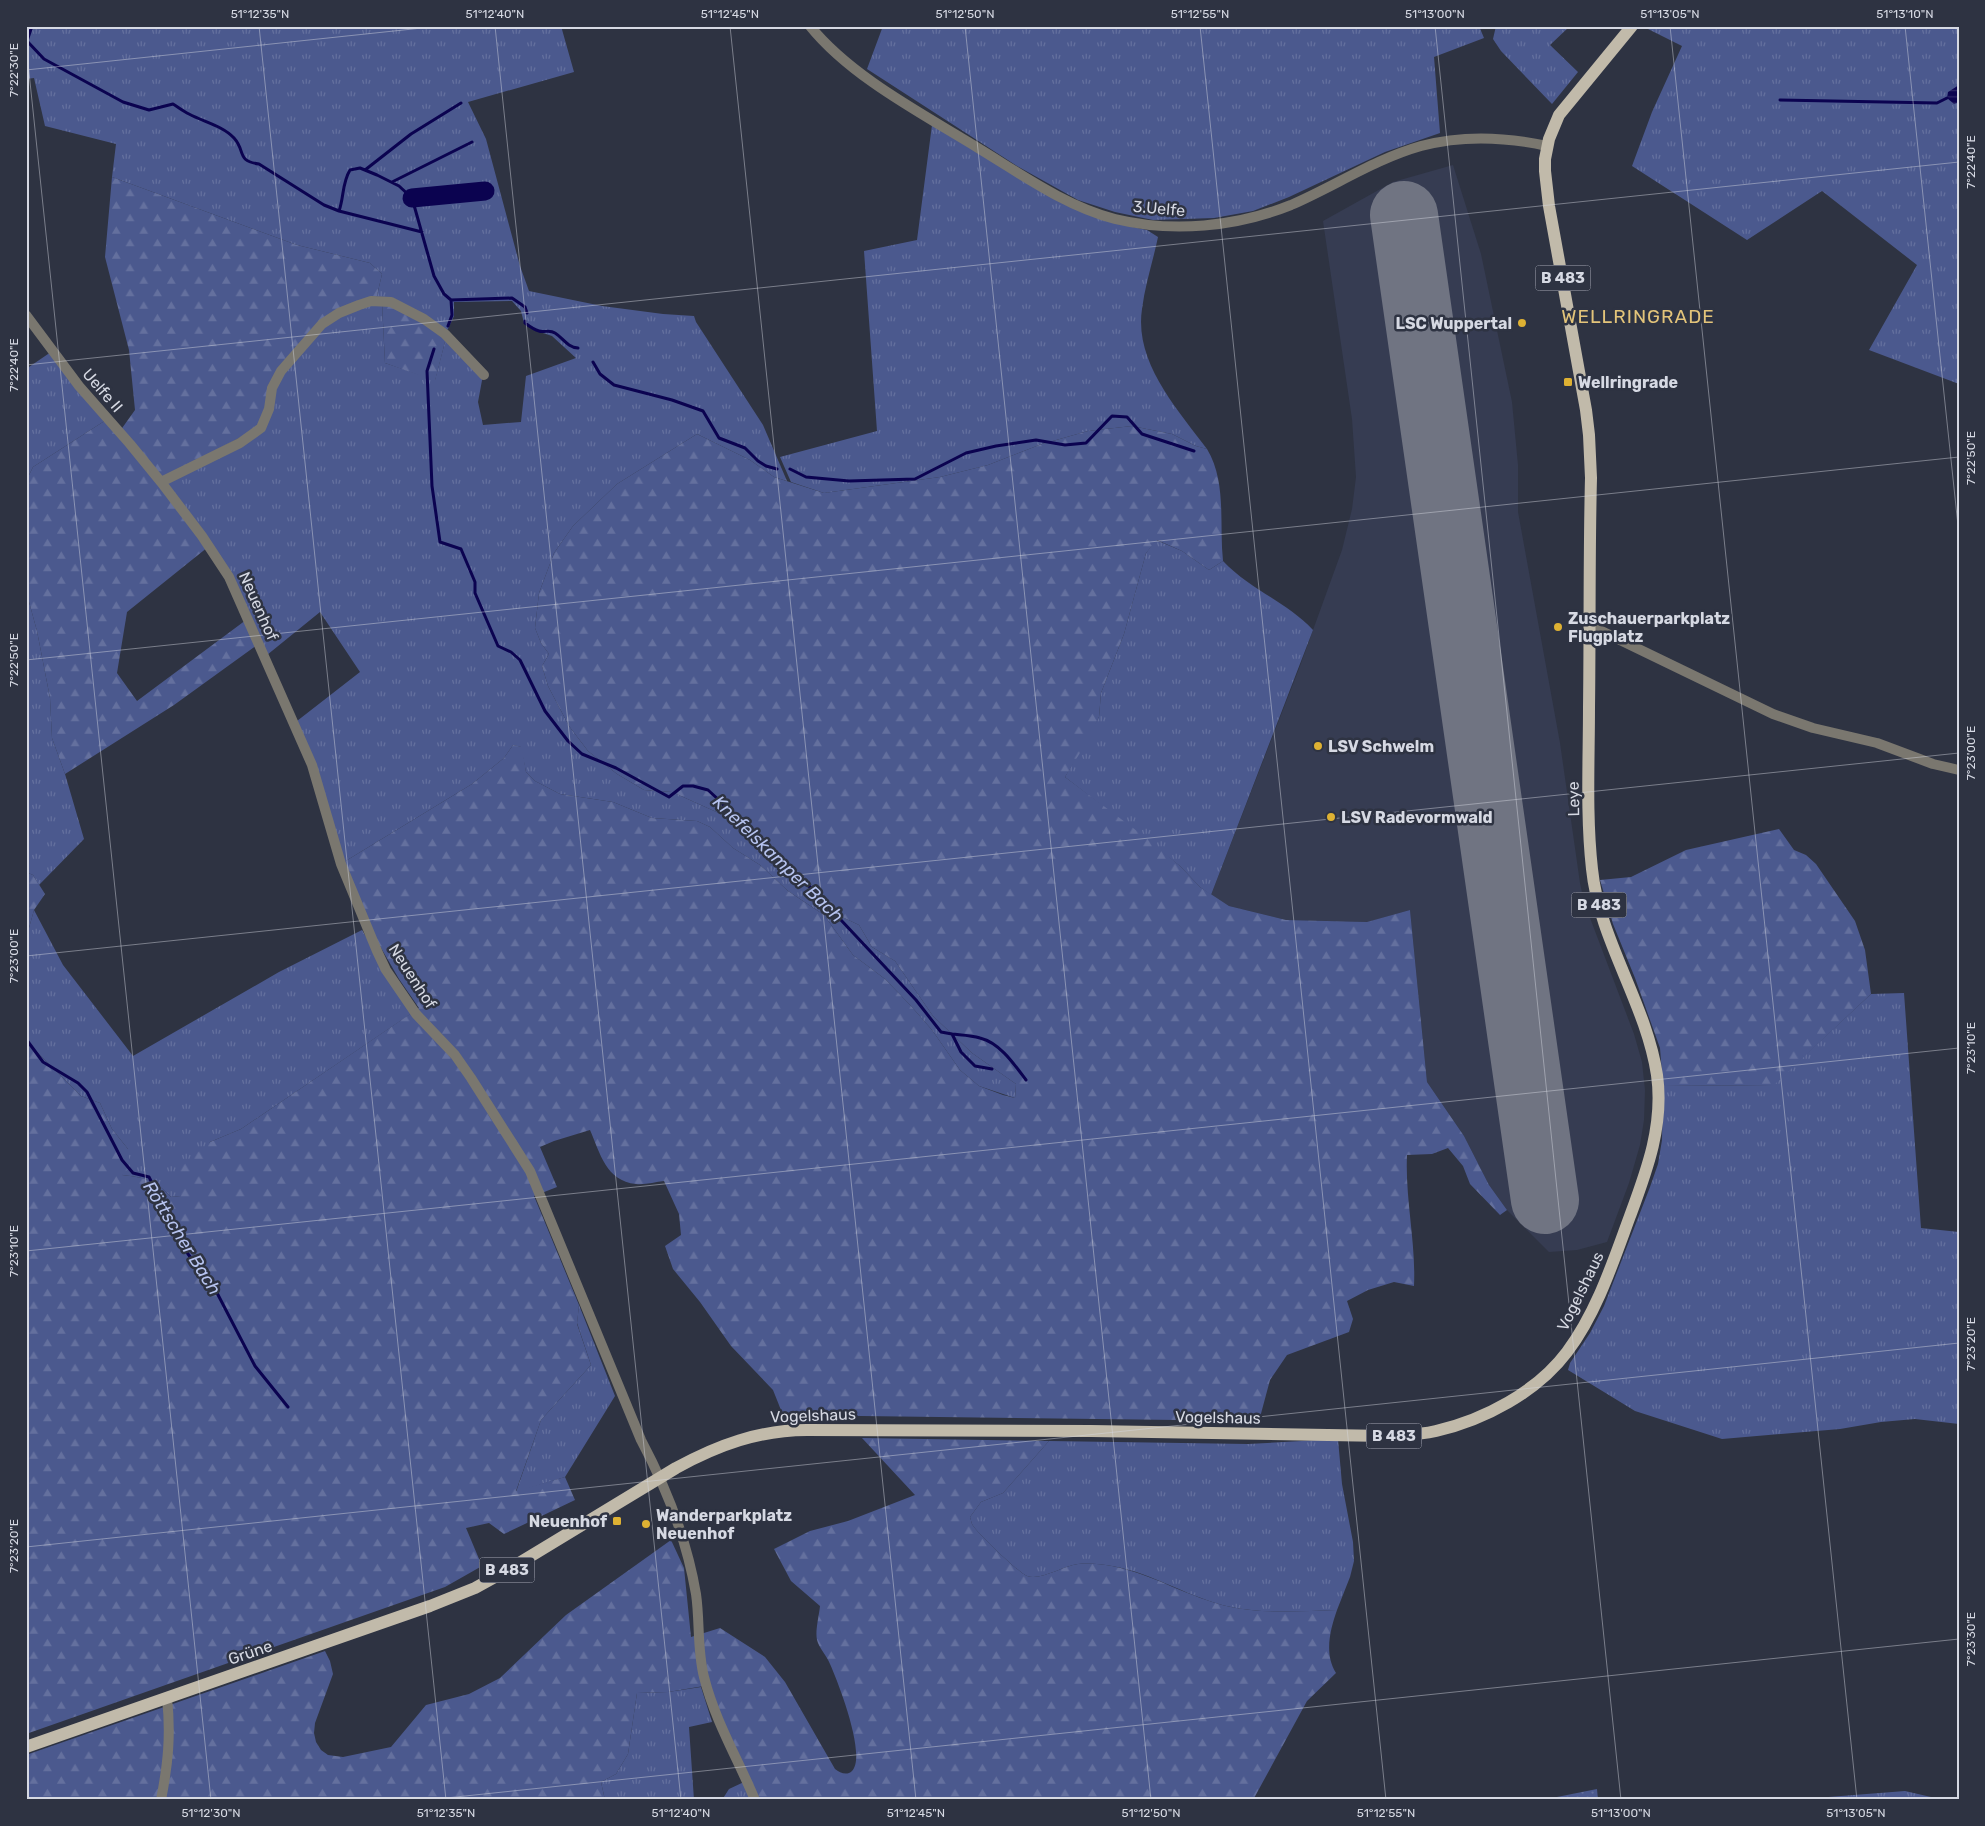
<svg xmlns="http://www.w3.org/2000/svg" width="1985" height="1826" font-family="Rubik,sans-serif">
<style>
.built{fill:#363c52}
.grass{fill:url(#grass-tufts)}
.forest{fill:url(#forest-firs)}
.park{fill:url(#park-dots)}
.water{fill:url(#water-rules)}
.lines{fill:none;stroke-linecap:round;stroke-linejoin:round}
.stream{stroke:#0b0350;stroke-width:3}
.river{stroke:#0b0350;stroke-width:19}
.runway{stroke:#707482;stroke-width:68}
.minor{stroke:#7a776f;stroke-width:10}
.major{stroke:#c1baaa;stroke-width:12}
.ticks{fill:none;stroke:#d6d9e3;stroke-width:1;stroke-opacity:0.45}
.poi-dot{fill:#deb133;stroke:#2e3342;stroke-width:2}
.labels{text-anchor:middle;stroke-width:5;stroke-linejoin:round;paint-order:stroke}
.shield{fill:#2e3342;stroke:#a4a7b3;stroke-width:1}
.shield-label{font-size:15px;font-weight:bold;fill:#d6d9e3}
.street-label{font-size:16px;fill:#d6d9e3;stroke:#2e3342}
.poi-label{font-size:16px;font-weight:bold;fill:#d6d9e3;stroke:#2e3342;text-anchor:start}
.water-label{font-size:18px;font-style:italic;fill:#b6c3ef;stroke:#2e3342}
.quarter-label{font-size:19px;letter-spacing:1px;fill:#e3c47a;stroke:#2e3342}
.neatline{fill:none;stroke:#d6d9e3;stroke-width:2}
.ticks-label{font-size:12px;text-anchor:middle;fill:#d6d9e3}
</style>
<defs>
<pattern id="grass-tufts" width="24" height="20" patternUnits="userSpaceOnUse" patternTransform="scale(1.25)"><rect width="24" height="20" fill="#4b598e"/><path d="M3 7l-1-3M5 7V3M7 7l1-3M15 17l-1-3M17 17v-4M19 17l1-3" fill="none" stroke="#64709e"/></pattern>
<pattern id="forest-firs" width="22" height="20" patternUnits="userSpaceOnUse" patternTransform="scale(1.25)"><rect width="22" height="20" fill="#4b598e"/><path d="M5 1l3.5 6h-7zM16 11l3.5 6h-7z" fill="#64709e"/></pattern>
<pattern id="park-dots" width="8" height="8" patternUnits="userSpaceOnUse" patternTransform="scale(1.25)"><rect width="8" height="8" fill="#4b598e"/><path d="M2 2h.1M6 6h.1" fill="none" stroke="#64709e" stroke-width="1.8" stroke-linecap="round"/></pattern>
<pattern id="water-rules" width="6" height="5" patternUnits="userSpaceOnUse" patternTransform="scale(1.25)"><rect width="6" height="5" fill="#0b0350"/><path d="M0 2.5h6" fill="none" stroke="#2e2769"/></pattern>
</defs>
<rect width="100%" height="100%" fill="#2e3342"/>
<path class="built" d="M1453,165l28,89 31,148 6,63v47l42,231 20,140 4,19 50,132 8,28 3,28 -1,30 -4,25 -11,38 -22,59 -30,8 -28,2 -42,-42 -18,-25 -25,-49 -37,-54 -17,-172 -42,12 -82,-2 -57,-14 -18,-11 89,-229 42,-116 10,-41 4,-32 -4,-58 -29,-198 70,-39z"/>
<path class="grass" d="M26,26h535l13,46 -106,30 18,37 34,127 9,25 73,15 61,8 31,2 2,6 67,103 24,56 -13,-4 -24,-17 -53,-26 -80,50 -44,42 -19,27 -15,40 -4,35 6,15 8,11 -7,12 6,20 21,40 19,25 29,23 27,16 28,2 80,36 53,49 33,38 21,10 13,22 23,14 38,55 39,37 44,31 -1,14 -36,-12 -19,-16 -28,-40 -21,-24 -26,-27 -32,-24 -29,-40 -36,-24 -28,-26 -27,-17 -23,-21 -13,-6 -45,-3 -39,-16 -53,-8 -25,-13 -9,-9 -5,-25 -8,-2 -9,13 -32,26 -128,78 -25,-82 -22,-59 63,-49 -40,-60 -53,43c-14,-35 -29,-69 -49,-101 -16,-25 -36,-48 -54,-71l54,-29 23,-9 15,-11 6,-5 5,-10 9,-38 46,-56 17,-10 20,-9 12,-4h11l3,61 50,17 11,-42 37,37 -5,27 5,23 38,-3 5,-46 50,-18 -24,-22 -18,-6 -10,-7 -3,-12 -9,-10 -58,1v14l-8,17c-20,-15 -44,-35 -70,-33l6,-26 -12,-11 -73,-18 -185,-68 4,-33 -71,-18 -11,-48 -8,1z
M883,26h596l5,12 -50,19 6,76 -55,19 -96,45 -36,14 -39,7 -61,2 -38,-8 -37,-12 -61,-34 -150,-97z
M1496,26h74l-20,19 28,27 -26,32 -51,-53 -8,-12z
M1642,26h317v358l-90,-34 48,-85 -95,-74 -75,49 -115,-74 20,-54 30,-66z
M932,125l182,98 33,7 11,7c-5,24 -13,48 -16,72 -8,53 35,100 65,140l-11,-3 -24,-12 -40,-8 -44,5 -46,13 -54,21 -48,12 -116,16 -33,-11 -11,-25 97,-26 -13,-180 53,-11z
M51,352l55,68 -73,47 -7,14v-112z
M1156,540l26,11 27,19 14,-9c26,28 64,41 90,69l-102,265 -11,-8 -20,-21 -115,-89 34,-60 2,-24 23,-59 22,-81z
M26,591l11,40 13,67 2,40 13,36 19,65 -45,46 -6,-10 -7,-3z
M34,910l29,55 70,91 146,-84 83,-42 50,83 -171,116 -31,13 -28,54 -11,1c-17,-18 -25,-19 -49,-22l6,-26 -16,-20 -12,-26 -19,-7 -55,-55v-112l3,-1z
M1904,993l17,235 38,4v192l-44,-5 -34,3 -41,7 -118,10 -87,-28 -67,-41 2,-7 20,-30 14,-27 46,-119 8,-23 4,-24 1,-54 110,-1 98,-91z
M579,1305l36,91 -50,81 -49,15 25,-72 50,-55 -14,-42z
M1338,1439l4,45 11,58 1,19 -4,16 -13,33c-34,1 -73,4 -106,-3 -42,-9 -78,-34 -119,-41 -11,-2 -23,-3 -34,-2 -15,2 -38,17 -51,12 -7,-2 -52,-45 -55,-52 -1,-2 -1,-5 -2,-7l11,-15 22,-9 46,-52 199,3z
M701,1687l11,35 -23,5 5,73h-89l-4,-18 15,-8 12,-20 9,-61 31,-1z
M744,1782l9,18h-31l7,-11z
M1905,1791l39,9h-154z"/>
<path class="forest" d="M112,177l185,68 73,18 12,11 -6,26 -37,12 -51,49 -28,66 -100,53 -40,-49 15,-21 -6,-60 -24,-93z
M382,302l9,1 55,35 -11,43 -50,-18z
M106,420l102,127 -81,65 -10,61 20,28 109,-81 11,25 -83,60 -109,69 -13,-36 -2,-40 -13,-67 -11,-40v-110l7,-14z
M1132,426l40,8 24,12 11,3c20,33 12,75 16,112l-14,9 -27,-19 -25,-11 -11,13 -22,81 -23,59 -2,24 -11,23 -23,37 80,60 35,29 20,21 29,19 57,14 81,2 43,-12 17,172 37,54 25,49 18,25 -7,5 -30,-31 -7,-18 -15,-18 -16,6 -25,1c-2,44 9,87 7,131l-20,-4 -26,8 -21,11 6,18 -4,13 -62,23 -17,25 -11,41 -476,-6 -10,-25 -42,-44 -31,-44 -27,-33 -8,-23 16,-11 -2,-21 -15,-33c-9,1 -19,4 -28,3 -30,-3 -36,-31 -46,-54l-36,11 -14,6 17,40 -23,9 45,109 -2,19 14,41 -50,55 -25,71 49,-14 10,23 -71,34 -15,-11 -23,5 16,38 -37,21 -419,147v-693l55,55 19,7 12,26 16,20 2,18 -8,8c24,3 32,4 49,22l10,-1 -5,-26 34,-28 31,-13 178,-121 -20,-29 -22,-38 -33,-79 128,-78 32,-26 9,-13 9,2 4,25 9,9 25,13 53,8 39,16 45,3 13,6 23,21 27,17 28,26 36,24 29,40 32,24 26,27 21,24 28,40 19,16 24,9 12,3 1,-14 -44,-31 -39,-37 -38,-55 -23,-14 -13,-22 -21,-10 -33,-38 -53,-49 -80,-36 -28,-2 -27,-16 -29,-23 -19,-25 -21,-40 -6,-20 7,-12 -8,-11 -6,-15 4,-35 15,-40 19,-27 44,-42 80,-50 53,26 24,17 50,16 116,-16 48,-12 54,-21 46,-13z
M1779,829l15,21 12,5 10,9 39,57 10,29 6,44 -97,91 -111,1 -3,-38 -25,-70 -22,-54 -13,-44 31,-3 55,-27z
M26,872l7,3 12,19 -11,16 -5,18 -3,1z
M862,1438l187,3 -46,52 -22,9 -11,15c1,2 1,5 2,7 3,7 48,50 55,52 13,5 36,-10 51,-12 11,-1 23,0 34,2 41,8 77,32 119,41 33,7 72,4 106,3 -7,20 -13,44 -1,63l-29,28 -54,99h-493l-40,-86 -10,-29 -42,7 -31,1 -9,61 -12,20 -15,8 4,18h-579v-45l299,-104 5,10 3,13 -18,49 -1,10 2,9 5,8 7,5 15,2 48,-10 35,-42 43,-11 31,-16 66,-63 105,-75 13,28 7,69 29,-9 45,29 20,25 50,87c5,4 12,7 17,2 15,-15 -14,-89 -22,-107 -3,-8 -11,-16 -13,-24 -2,-9 2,-24 3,-34l-29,-25 -17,-32 36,-18 38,-10 67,-26z"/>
<path class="park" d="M1597,1789l1,11h-56z"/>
<path class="water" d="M1959,85v17l-5,2 -7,-6 1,-6z"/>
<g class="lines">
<path class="stream" d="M32,26l-5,15 17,18 79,43 26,8 24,-6c5,3 10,7 16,10 15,8 34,12 45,24 12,13 2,23 25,26l65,41 15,6c5,-14 3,-28 11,-41l10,-2 17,7 22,11 13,12 22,78 10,18 7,6
M1780,100l157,3 10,-5
M365,170l46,-36 50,-31
M392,182l80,-40
M339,211l83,21
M451,300l61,-2 13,9 2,6
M525,321v2c4,3 10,7 14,8 5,2 10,-2 16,2 8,5 12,14 23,15
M448,326l4,-11 -1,-15
M434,349l-7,22 5,115 8,56 21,7 14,33v11l23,53 13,6 9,8 25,51 23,30 14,13 34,14 53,29 14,-11h10l15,4 12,11 30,34 60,52 106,113 25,32 11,2 9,18 14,14 17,3
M593,362l7,12 14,11 58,15 31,11 16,27 26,10 13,13 8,5 11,3
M790,469l16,8 43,4 66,-2 51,-26 30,-7 40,-6 29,5 21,-2 26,-27 15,1 15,17 52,17
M952,1034c9,1 19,1 28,4 20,5 34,26 46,42
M26,1039l17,23 35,21 9,9 35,68 11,13 16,4 39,77 27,35 40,77 33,41"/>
<path class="river" d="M412,198l73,-7"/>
<path class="runway" d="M1404,215l141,985"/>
<path class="minor" d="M810,26c41,51 113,88 168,122 43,26 87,58 137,71 58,14 121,8 176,-14 44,-19 84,-46 130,-59 41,-11 85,-9 126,0
M26,315l53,71 51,58 31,38 41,54 27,41 83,188 29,99 36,87 9,19 30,44 39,41 16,23 59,93 111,269c25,47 46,101 55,154 4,27 1,56 8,83 11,44 34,82 51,123
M161,482l79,-39 21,-15 8,-19 3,-21 9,-17 41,-47 17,-11 20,-8 12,-4 20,1 33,17 21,15 39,41
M1589,625l184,89 40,14 64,15 56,21 26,6
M161,1800c7,-36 10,-65 6,-102"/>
<path class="major" d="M26,1747l404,-141 45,-18 36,-20 165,-100c42,-23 83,-38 131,-38l284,1 295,5c17,-1 34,-1 50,-5 48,-11 101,-39 131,-79 30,-40 46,-90 63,-136 17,-46 34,-91 27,-141 -11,-72 -58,-135 -65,-206 -6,-54 -3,-108 -3,-162 1,-76 0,-152 2,-229l-2,-43 -3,-25 -37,-204 -4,-35v-12l4,-20 10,-24 73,-89"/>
</g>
<path class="ticks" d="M259,26l187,1774M495,26l186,1774M730,26l186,1774M965,26l186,1774M1200,26l186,1774M1435,26l186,1774M1670,26l187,1774M1905,26l54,509M26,44l185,1756M26,70l415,-44M26,365l1933,-203M26,660l1933,-203M26,956l1933,-203M26,1251l1933,-203M26,1547l1933,-204M427,1800l1532,-161"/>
<g class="poi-dot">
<circle cx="1522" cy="323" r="5"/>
<rect x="1563" y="377" width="10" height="10" rx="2.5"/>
<circle cx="1558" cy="627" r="5"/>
<circle cx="1318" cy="746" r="5"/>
<circle cx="1331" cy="817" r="5"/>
<rect x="612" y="1516" width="10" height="10" rx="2.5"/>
<circle cx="646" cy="1524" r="5"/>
</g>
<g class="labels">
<g class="shield">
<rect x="1535.5" y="265.5" width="55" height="25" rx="4"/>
<rect x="1571.5" y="892.5" width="55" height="25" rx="4"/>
<rect x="1366.5" y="1423.5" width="55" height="25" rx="4"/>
<rect x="479.5" y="1557.5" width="55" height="25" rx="4"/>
</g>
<g class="shield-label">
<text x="1563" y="283">B 483</text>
<text x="1599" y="910">B 483</text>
<text x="1394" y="1441">B 483</text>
<text x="507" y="1575">B 483</text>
</g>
<g class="street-label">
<text transform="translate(1159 208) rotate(5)" y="6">3.Uelfe</text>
<text transform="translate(103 390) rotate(49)" y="6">Uelfe II</text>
<text transform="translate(259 606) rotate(66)" y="6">Neuenhof</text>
<text transform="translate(1573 799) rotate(-91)" y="6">Leye</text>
<text transform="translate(413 976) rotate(57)" y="6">Neuenhof</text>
<text transform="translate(1580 1291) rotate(-64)" y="6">Vogelshaus</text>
<text transform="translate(813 1415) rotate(-2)" y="6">Vogelshaus</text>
<text transform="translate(1218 1417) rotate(1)" y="6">Vogelshaus</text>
<text transform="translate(250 1652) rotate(-19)" y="6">Grüne</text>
</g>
<g class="poi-label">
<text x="1512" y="329" text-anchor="end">LSC Wuppertal</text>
<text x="1578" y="388">Wellringrade</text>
<text x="1568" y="624">Zuschauerparkplatz<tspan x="1568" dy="18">Flugplatz</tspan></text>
<text x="1328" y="752">LSV Schwelm</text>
<text x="1341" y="823">LSV Radevormwald</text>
<text x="656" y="1521">Wanderparkplatz<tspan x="656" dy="18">Neuenhof</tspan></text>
<text x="607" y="1527" text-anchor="end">Neuenhof</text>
</g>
<g class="water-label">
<text transform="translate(778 859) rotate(44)" y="6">Knefelskamper Bach</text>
<text transform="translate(182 1238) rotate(58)" y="6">Röttscher Bach</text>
</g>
<g class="quarter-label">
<text x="1638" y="323">WELLRINGRADE</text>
</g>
</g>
<rect width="1985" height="1826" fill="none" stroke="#2e3342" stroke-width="55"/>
<rect x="28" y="28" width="1930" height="1770" class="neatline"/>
<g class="ticks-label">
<text x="260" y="18">51°12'35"N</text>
<text x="495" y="18">51°12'40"N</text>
<text x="730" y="18">51°12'45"N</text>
<text x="965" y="18">51°12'50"N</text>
<text x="1200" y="18">51°12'55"N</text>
<text x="1435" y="18">51°13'00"N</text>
<text x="1670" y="18">51°13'05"N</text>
<text x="1905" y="18">51°13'10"N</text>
<text transform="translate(14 70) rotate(-90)" y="4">7°22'30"E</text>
<text transform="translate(1971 162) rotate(-90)" y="4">7°22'40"E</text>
<text transform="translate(14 365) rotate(-90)" y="4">7°22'40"E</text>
<text transform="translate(1971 458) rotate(-90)" y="4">7°22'50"E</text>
<text transform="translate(14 660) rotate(-90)" y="4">7°22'50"E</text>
<text transform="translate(1971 753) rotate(-90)" y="4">7°23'00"E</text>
<text transform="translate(14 956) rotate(-90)" y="4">7°23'00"E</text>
<text transform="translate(1971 1048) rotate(-90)" y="4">7°23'10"E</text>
<text transform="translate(14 1251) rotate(-90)" y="4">7°23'10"E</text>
<text transform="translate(1971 1344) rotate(-90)" y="4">7°23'20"E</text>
<text transform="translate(14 1546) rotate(-90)" y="4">7°23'20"E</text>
<text transform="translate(1971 1639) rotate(-90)" y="4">7°23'30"E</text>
<text x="211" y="1817">51°12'30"N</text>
<text x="446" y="1817">51°12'35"N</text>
<text x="681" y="1817">51°12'40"N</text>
<text x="916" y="1817">51°12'45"N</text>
<text x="1151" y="1817">51°12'50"N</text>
<text x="1386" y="1817">51°12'55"N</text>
<text x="1621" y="1817">51°13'00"N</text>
<text x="1856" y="1817">51°13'05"N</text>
</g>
</svg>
